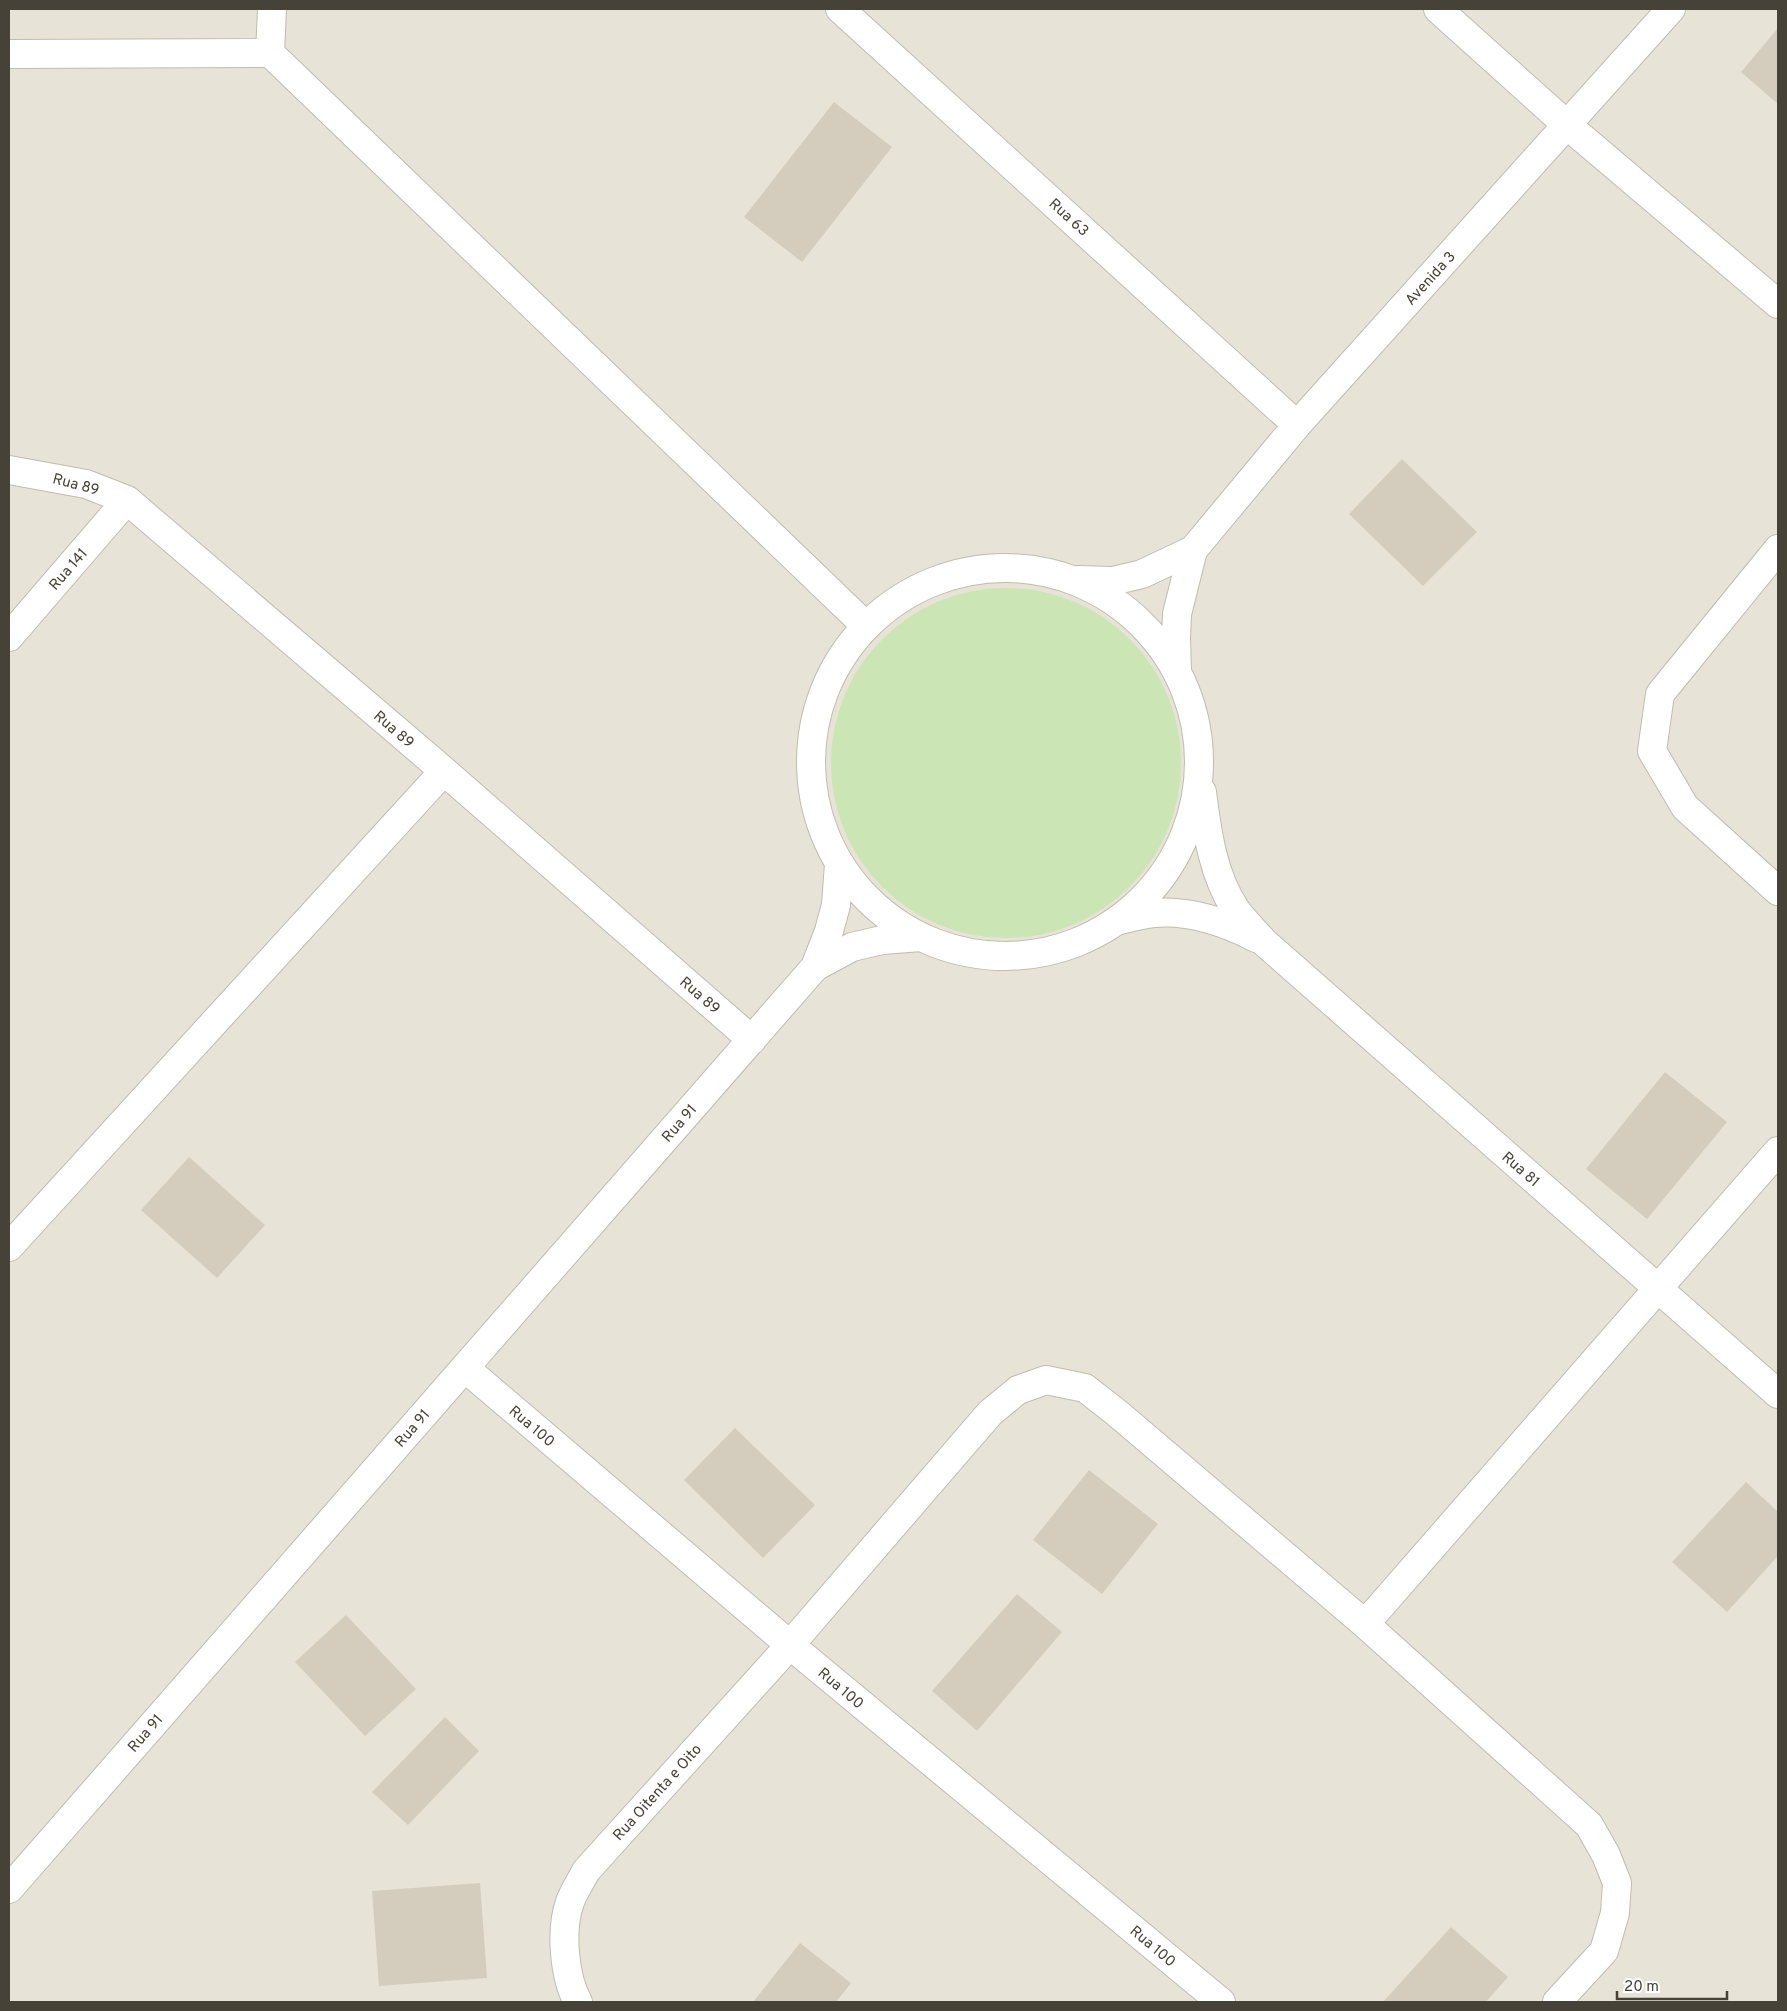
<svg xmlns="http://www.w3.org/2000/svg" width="1787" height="2011" font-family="Overpass,sans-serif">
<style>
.residential{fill:#e7e3d7}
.green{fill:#cbe5b4}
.building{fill:#d4cdbe}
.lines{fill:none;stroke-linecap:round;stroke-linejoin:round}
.minor-casing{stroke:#c1bcae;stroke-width:30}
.minor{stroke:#fff;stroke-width:28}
.labels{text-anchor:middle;stroke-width:4;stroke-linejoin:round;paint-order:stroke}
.street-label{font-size:15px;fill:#464237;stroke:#fff}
</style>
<rect width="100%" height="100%" fill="#f3f1e8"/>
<path class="residential" d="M9,9h1769v1993h-1769z"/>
<path class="green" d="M831 763a175 175 0 1 1 350 0a175 175 0 1 1-350 0Z"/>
<path class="building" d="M1778,28v76l-37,-32z
M834,102l58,45 -90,115 -58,-45z
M1402,459l75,73 -54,54 -74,-72z
M1665,1072l62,50 -80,97 -61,-50z
M189,1157l76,68 -48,53 -76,-68z
M735,1428l80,77 -52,53 -79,-78z
M1089,1470l69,54 -56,70 -69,-54z
M1746,1482l32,30v44l-51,56 -55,-50z
M1017,1594l45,38 -85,99 -45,-40z
M346,1615l70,74 -51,47 -70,-74z
M445,1717l34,34 -71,74 -36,-33z
M480,1883l7,95 -108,8 -7,-95z
M1451,1927l57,50 -22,25h-103z
M800,1943l51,40 -15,19h-83z"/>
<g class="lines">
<defs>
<path id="minor" d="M840,9l457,416
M1438,9l129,116 211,179
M270,53l2,-44
M9,54l261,-1 596,573
M9,470l77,14 41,16 317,271 308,269
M1778,549l-118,145 -8,57 33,56 93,84
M811 762a194 194 0 1 1 388 0a194 194 0 1 1-388 0Z
M1078,580l35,1 29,-7 51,-24 104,-125 374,-416
M9,637l118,-137
M1177,670l-1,-31 1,-25 16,-64
M1202,792c5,40 11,84 34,118 8,11 19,22 28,32l514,452
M1116,921c12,-3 26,-7 38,-8 36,-3 71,9 102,25
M815,967l37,-20 30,-7 39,-3
M9,1247l435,-476
M465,1368l325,277 431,357
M1365,1624l413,-473
M9,1889l806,-922 14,-36 7,-26 3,-41
M578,2002c-14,-25 -18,-73 -8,-100 4,-11 11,-21 16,-31l204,-226 200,-232 28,-23 28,-10 39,8 32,25 248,211 224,201 17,30 11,28 -2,30 -11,38 -47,51"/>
</defs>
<use href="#minor" class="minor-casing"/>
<use href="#minor" class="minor"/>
</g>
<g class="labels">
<g class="street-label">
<text transform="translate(1069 217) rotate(42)" y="5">Rua 63</text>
<text transform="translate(1430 278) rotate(-48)" y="5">Avenida 3</text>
<text transform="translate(76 484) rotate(15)" y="5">Rua 89</text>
<text transform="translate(68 569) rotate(-49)" y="5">Rua 141</text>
<text transform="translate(394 729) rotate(41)" y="5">Rua 89</text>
<text transform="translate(700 995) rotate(41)" y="5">Rua 89</text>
<text transform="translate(679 1123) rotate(-49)" y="5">Rua 91</text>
<text transform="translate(1521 1169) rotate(41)" y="5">Rua 81</text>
<text transform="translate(532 1426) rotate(40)" y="5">Rua 100</text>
<text transform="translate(412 1428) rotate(-49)" y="5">Rua 91</text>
<text transform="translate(841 1688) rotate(40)" y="5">Rua 100</text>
<text transform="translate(145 1733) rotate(-49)" y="5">Rua 91</text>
<text transform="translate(657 1792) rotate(-48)" y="5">Rua Oitenta e Oito</text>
<text transform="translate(1153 1946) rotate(40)" y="5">Rua 100</text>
</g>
</g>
<rect width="1787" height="2011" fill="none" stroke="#464237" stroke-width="20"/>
<path d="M1617 1991v8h110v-8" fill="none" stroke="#464237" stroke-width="2.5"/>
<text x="1624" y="1991" font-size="15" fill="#464237" stroke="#ffffff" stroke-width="4" paint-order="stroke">20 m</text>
</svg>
